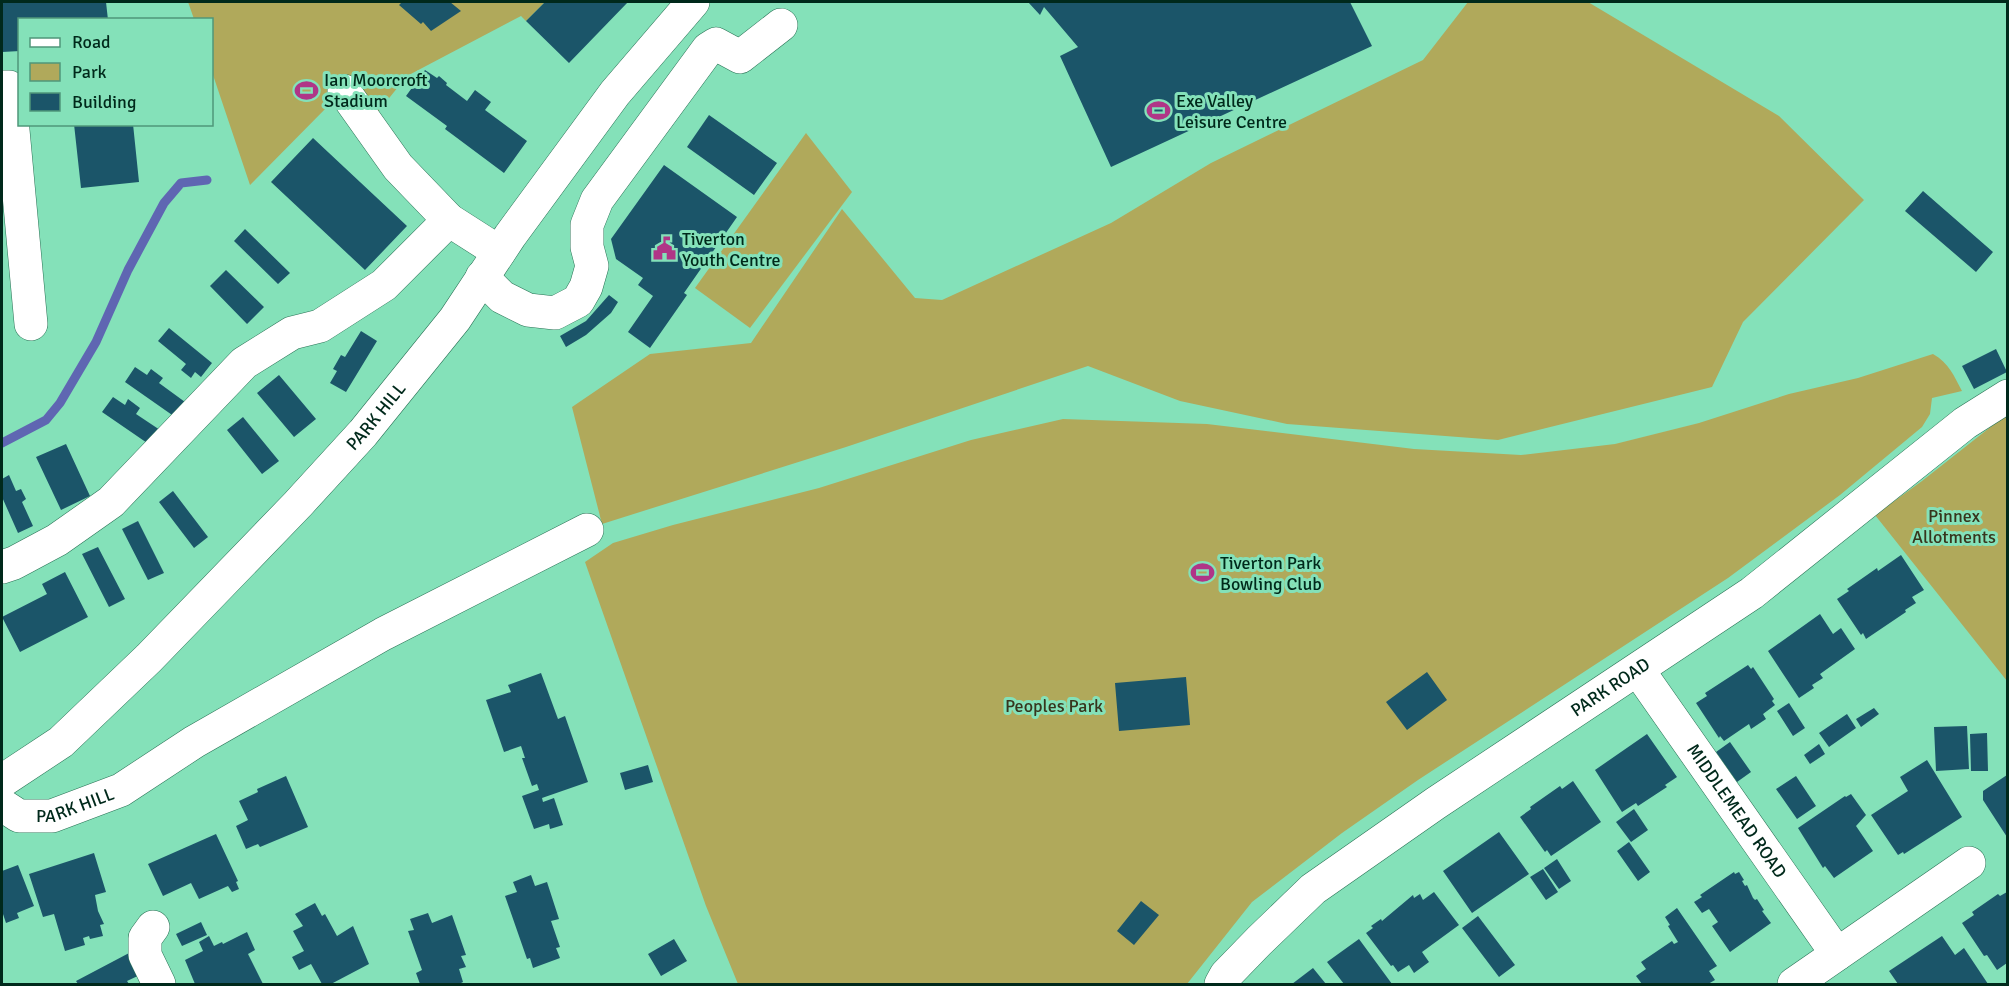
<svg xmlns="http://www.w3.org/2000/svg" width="2009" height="986" font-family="Signika,sans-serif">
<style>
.green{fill:#b0a95b}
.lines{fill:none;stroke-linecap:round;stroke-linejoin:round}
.stream{stroke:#5f66b2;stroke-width:9}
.building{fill:#1b5569}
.minor-casing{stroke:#297255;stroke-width:34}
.minor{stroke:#fff;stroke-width:33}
.labels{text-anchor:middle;stroke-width:6;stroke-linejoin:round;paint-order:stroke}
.poi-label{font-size:18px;fill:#00291b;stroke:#84e1b9;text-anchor:start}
.street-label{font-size:18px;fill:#00291b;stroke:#84e1b9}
.park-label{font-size:18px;fill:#37351d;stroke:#84e1b9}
</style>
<rect width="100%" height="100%" fill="#84e1b9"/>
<path class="green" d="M188,2h357l-19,19 -5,-5 -114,60 -30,37 -45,-11 -82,83 -38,-113v-52l-18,-1z
M1468,2h120l191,114 85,84 -121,122 -31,65 -214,53 -211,-16 -107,-23 -92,-35 -242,81 -244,77 -30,-117 78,-53 101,-11 91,-134 73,89 27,2 169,-77 100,-60 212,-103z
M806,133l46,59 -102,136 -55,-40z
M1933,354c16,9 21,22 29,37l-30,7 -2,16 -8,13 -82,68 -112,83 -310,202 -76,53 -90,69 -65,82h-449l-32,-78 -121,-344 28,-19 60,-18 146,-37 152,-48 92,-21 144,5 207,25 107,6 94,-11 84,-21 90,-29 69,-16z
M2007,414v267l-132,-166 47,-34z"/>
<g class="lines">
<path class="stream" d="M2,443l44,-23 14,-17 36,-61 32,-72 36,-67 17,-20 26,-3"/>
</g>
<path class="building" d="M2,2h104l2,18h-88v31l-18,1z
M402,2h37l1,1 10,-1 11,9 -30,20 -8,-9 -2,2 -22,-19z
M545,2h83l-59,61 -43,-42z
M1028,2h322l22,44 -261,121 -51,-111 18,-9 -34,-40 -4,8z
M425,70l12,8 2,-2 8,7 -1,2 21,16 8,-11 16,12 -6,8 42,31 -23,32 -59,-44 2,-3 -41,-30z
M709,115l68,48 -23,32 -67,-48z
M74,124h59l6,58 -58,6z
M313,138l94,88 -42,44 -94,-88z
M664,165l73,52 -53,76 3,2 -37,53 -22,-16 25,-36 -15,-11 5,-7 -27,-19 -5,-20z
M1923,191l70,61 -17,20 -71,-61z
M245,229l45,44 -12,11 -44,-43z
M226,270l38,37 -17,17 -37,-38z
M609,295l9,7 -7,11 -25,22 -20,12 -6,-11 26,-15z
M169,328l43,35 -11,14 -6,-5 -4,6 -10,-8 5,-6 -28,-23z
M361,331l16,10 -31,51 -16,-9 7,-12 -4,-2 8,-14 4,2z
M1996,349l11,23 -33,17 -12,-23z
M135,367l12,8 4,-6 12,9 -4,5 26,19 -10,15 -50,-35z
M279,375l37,44 -22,18 -37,-44z
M113,397l12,8 3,-6 12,9 -4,6 27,18 -10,15 -51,-35z
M243,417l36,44 -17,13 -35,-44z
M66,444l24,52 -29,14 -25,-53z
M9,475l7,16 5,-2 5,10 -4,3 11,24 -15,7 -16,-36v-18z
M173,491l35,46 -14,11 -35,-46z
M138,521l26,52 -16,7 -26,-51z
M98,547l27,52 -16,8 -27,-53z
M1901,555l23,35 -12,7 4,6 -11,7 1,2 -40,27 -3,-6 -2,2 -24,-36 12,-8 -2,-2 30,-21 1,3z
M65,572l23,45 -68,35 -18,-35 45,-23 -5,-10z
M1820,614l13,20 8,-6 14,21 -35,25 3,4 -11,7 2,3 -15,10 -31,-47z
M1748,665l3,4 2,-2 21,32 -2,2 3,4 -12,9 3,5 -15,10 -2,-5 -25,17 -4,-5 -1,2 -23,-35 11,-7 -2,-3z
M1427,672l20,28 -40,30 -21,-28z
M541,673l17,46 7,-3 23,66 -46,16 1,4 11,-4 9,27 -13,4 -1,-5 -15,5 -12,-33 17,-6 -2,-6 -5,2 -10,-28h3l-4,-12 -17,6 -18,-52 25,-8 -3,-7z
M1186,677l4,48 -71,6 -4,-48z
M1789,703l16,25 -12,8 -16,-25z
M1874,708l5,6 -18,13 -5,-8z
M1847,714l9,14 -27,19 -10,-14z
M1967,726l2,43 -33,2 -2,-44z
M1987,733l1,38h-17l-1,-37z
M1647,734l30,43 -12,8 2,2 -29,19 -2,-3 -14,9 -27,-42z
M1730,742l21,30 -14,10 -21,-30z
M1819,744l6,10 -15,10 -6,-9z
M1927,760l35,57 -58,37 -1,-2 -5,3 -27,-40 37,-24 -8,-14z
M648,765l5,17 -28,8 -5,-17z
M2007,775v62l-24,-37v-9z
M286,776l22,51 -48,20 -2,-3 -12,5 -10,-23 12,-6 -9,-19 19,-9 -1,-3z
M1796,776l20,30 -19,13 -21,-30z
M1573,781l28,41 -50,34 -4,-6 -2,2 -25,-35 11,-8 -1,-2 30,-21 2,3z
M1851,794l15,21 -10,11 17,25 -39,27 -9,-12 -2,2 -25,-40 47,-32 1,1z
M1634,809l14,21 -17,12 -15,-20z
M1499,832l30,42 -57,39 -29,-42z
M216,834l22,47 -2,1 3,7 -7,3 -4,-6 -29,13 -8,-16 -28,13 -15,-32z
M1629,842l21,30 -12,9 -21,-30z
M94,853l12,39 -11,3 3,16 6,13 -4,1 3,11 -13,3 -1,-3 -6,2 2,7 -20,6 -11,-37 -11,3 -14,-43z
M1557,859l14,22 -12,8 -15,-21z
M18,865l16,41 -17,7 2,5 -13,5 -4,-12v-40z
M1543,869l15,23 -12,8 -16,-23z
M1734,872l1,2 4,-2 5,8 -2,1 3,5 2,-1 6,13 2,2 2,-1 7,11 -2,1 9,12 -41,29 -18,-26 6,-4 -9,-13 -7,4 -8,-11 8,-5 -2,-2z
M531,875l4,11 12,-4 12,37 -8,2 9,26 -4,1 4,10 -27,10 -3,-10 -3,1 -22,-63 12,-4 -4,-10z
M1434,892l25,33 -37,27 7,10 -15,11 -5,-8 -11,7 -5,-7 -2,1 -25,-33 7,-5 -2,-2 10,-7 1,2 31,-26 1,3 6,-4 3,6z
M2007,892v71l-10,7 -10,-15 -3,1 -22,-33 12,-8 -2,-3 26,-18 2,2z
M1141,901l18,14 -25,30 -17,-14z
M315,903l7,13 3,-2 12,22 16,-10 16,38 -38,20h-9l-11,-20 -12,6 -7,-13 12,-6 -11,-20 10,-5 -8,-12z
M1677,908l40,58 -8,5 6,9 -7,4h-66l-6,-8 10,-7 -5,-7 31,-21 2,3 4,-2 -10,-16 2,-1 -5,-8z
M428,913l4,10 20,-8 14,40 -5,1 5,11 -7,2 4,13 -2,1v1h-41l-4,-11 6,-3 -14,-39 6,-1 -4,-11z
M1478,916l37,49 -16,12 -37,-49z
M201,922l6,13 -25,11 -6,-12z
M247,932l8,18 -7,4 15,30h-68l-10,-24 18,-9 -4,-9 10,-6 5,10 8,-4 1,2z
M1942,936l13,19 9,-7 24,36h-90l-9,-13z
M674,939l13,22 -26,15 -13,-22z
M1359,939l33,45h-48l-17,-22z
M131,952l11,22 -15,7 2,3h-51l-2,-3z
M1313,968l13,16h-34z"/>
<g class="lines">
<defs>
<g id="minor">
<path d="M2,87h7l22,237"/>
<path d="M344,91l54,76 51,53 50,32"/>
<path d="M482,277l20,20 26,13 27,3 23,-12 8,-14 6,-21 -5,-19v-22l10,-25 111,-151 8,-5 24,13 41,-32"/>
<path d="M2,567l12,-4 43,-23 54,-38 133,-139 48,-30 28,-7 64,-41 65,-65"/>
<path id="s1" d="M1638,670l199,284"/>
<path id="s2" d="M2,781l59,-39 88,-84 149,-154 65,-71 92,-114 55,-83 105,-143 78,-91"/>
<path id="s3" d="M2,805l17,11h33l69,-26 73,-48 189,-108 204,-104"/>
<path d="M153,927l-8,11v17l14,29"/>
<path id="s4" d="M1221,984l5,-9 33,-34 54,-52 123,-86 316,-210 213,-170 43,-27"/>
<path d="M1794,984l175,-121"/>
</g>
</defs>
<use href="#minor" class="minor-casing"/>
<use href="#minor" class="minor"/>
</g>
<defs>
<symbol id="stadium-bare" viewBox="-9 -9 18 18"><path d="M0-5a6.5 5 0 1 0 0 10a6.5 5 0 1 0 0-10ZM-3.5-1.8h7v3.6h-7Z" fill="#b03587" stroke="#84e1b9" stroke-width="2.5" paint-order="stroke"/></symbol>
<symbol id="civic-bare" viewBox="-9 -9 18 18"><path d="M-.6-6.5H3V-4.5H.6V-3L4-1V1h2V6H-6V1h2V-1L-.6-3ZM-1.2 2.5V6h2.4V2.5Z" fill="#b03587" stroke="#84e1b9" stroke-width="2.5" paint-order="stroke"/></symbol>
</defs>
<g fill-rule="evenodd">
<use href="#stadium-bare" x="290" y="74" width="33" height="33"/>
<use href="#stadium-bare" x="1142" y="94" width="33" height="33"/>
<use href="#civic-bare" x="648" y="232" width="33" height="33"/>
<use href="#stadium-bare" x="1186" y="556" width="33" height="33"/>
</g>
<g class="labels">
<g class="poi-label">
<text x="324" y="86">Ian Moorcroft<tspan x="324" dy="21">Stadium</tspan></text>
<text x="1176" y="107">Exe Valley<tspan x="1176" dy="21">Leisure Centre</tspan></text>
<text x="682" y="245">Tiverton<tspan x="682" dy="21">Youth Centre</tspan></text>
<text x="1220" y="569">Tiverton Park<tspan x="1220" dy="21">Bowling Club</tspan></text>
</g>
<g class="street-label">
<text dy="6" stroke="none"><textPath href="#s2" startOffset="524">PARK HILL</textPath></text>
<text dy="6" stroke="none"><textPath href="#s4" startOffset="492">PARK ROAD</textPath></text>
<text dy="6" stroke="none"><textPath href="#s3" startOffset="78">PARK HILL</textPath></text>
<text dy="6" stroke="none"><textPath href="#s1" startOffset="172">MIDDLEMEAD ROAD</textPath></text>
</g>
<g class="park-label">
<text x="1954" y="522">Pinnex<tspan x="1954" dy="21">Allotments</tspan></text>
<text x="1054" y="712">Peoples Park</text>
</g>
</g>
<rect width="2009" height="986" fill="none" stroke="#00291b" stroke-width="6"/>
<rect x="18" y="18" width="195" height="108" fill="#84e1b9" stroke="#4f977a" stroke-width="1.5"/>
<rect x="30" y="38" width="30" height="9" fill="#ffffff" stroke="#4f977a" stroke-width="1.5"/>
<text x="72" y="48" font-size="18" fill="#00291b">Road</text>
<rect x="30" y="63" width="30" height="18" fill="#b0a95b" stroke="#4f977a" stroke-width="1.5"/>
<text x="72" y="78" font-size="18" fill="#00291b">Park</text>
<rect x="30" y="93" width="30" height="18" fill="#1b5569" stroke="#4f977a" stroke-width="1.5"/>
<text x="72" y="108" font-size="18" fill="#00291b">Building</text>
</svg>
